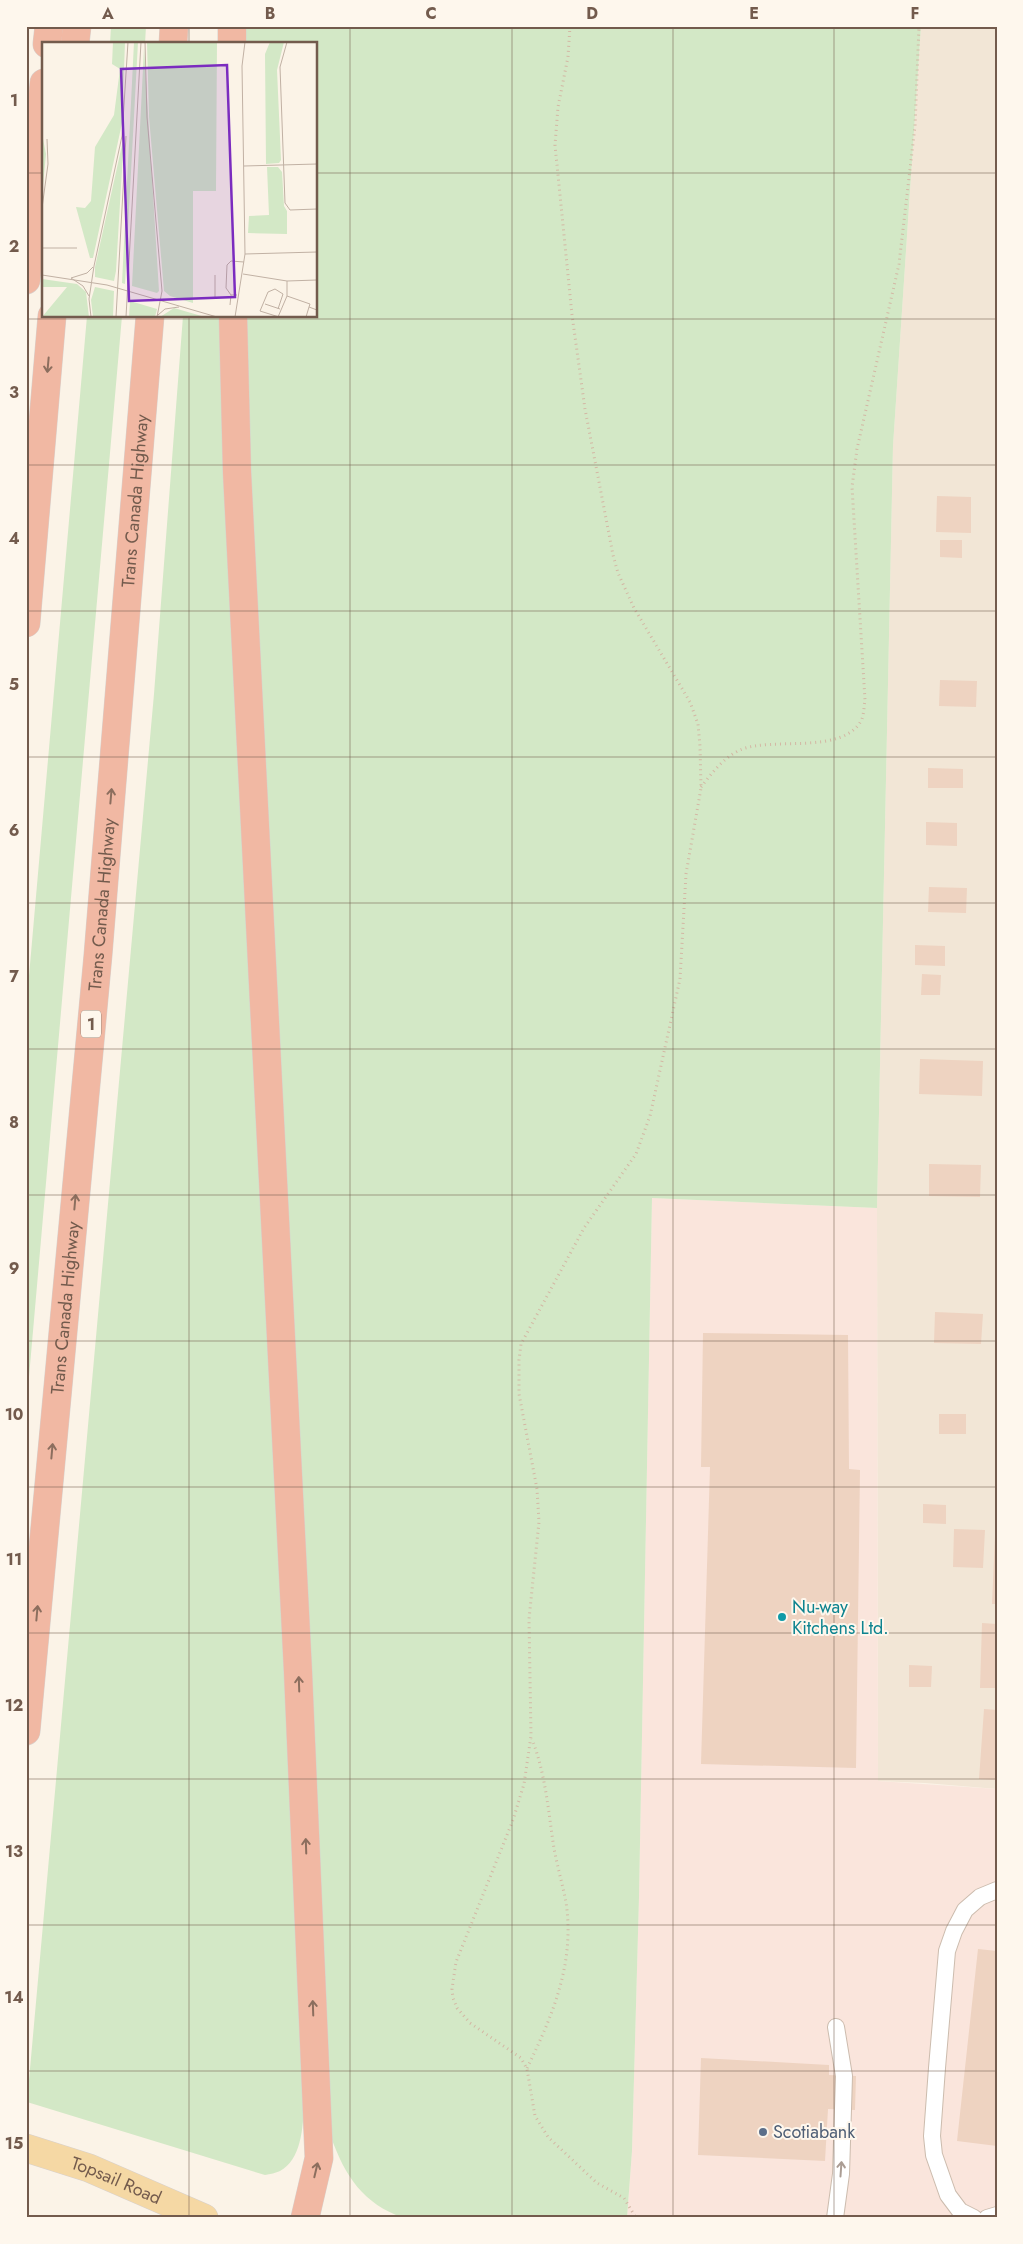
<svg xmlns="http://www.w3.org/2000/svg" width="1023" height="2244" font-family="Jost,sans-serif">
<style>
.residential{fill:#f2e6d6}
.commercial{fill:#fae5dc}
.green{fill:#d3e8c6}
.building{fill:#eed3c1}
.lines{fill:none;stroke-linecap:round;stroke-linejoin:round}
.lane-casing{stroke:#ccbcae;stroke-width:18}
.primary-casing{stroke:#d8d1cd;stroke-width:29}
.highway-casing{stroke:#d8d1cd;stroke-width:29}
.path{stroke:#d3b7a4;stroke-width:3;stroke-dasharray:1 4;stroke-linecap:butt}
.lane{stroke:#fff;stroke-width:16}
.primary{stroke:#f5d8a4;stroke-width:28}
.highway{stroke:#f1b8a3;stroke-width:28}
.oneway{stroke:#8c6e5e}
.oneway2{stroke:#ab9d94}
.grid{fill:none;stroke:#735b4d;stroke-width:1;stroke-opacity:0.55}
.culture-dot{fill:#0f9aa8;stroke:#fef7ed;stroke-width:2}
.service-dot{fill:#5c6f8a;stroke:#fef7ed;stroke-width:2}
.labels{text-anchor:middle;stroke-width:4;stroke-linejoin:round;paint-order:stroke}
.shield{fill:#fef7ed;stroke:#9d8a7d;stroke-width:1}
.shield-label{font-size:16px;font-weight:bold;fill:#735b4d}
.street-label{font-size:18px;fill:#735b4d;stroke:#fef7ed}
.culture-label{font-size:18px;fill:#0d838f;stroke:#fef7ed;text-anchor:start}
.service-label{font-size:18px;fill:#4e5e75;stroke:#fef7ed;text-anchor:start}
.inset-road{fill:none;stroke:#c1b1a4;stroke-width:1}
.view{fill:#7b2cbf;fill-opacity:0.15;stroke:#7b2cbf;stroke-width:2.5}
.inset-edge{fill:none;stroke:#735b4d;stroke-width:2.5}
.neatline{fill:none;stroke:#735b4d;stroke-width:2}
.grid-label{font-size:16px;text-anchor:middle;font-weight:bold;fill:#735b4d}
</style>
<rect width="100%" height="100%" fill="#fbf3e7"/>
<path class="residential" d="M921,26h76v1763l-72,-6 -47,-2 -1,-573 16,-762z"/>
<path class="commercial" d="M652,1198l225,10 1,573 119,8v429h-370l5,-67 7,-254z"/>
<path class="green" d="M111,26h35l-1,18h-35z
M245,26h676l-28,420 -16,762 -225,-10 -13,699 -7,254 -5,67h-223c-41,-14 -59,-42 -73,-81l-83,-1661 -1,-160h69v-272h-71z
M87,316h35l-96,1095v-401z
M183,316h38c10,402 38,804 58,1206 9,181 16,363 24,545 0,29 7,88 -23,104 -4,2 -10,3 -15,4l-238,-73 127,-1408z"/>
<path class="building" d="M937,496l34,1v36l-35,-1z
M940,540h22v18l-22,-1z
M940,680l37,1 -1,26 -37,-1z
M928,768l35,1v19h-35z
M926,822l31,1v23l-31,-1z
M929,887l38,1 -1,25 -38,-1z
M915,945l30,1v20l-30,-1z
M922,974l19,1 -1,20h-19z
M920,1059l63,2 -1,35 -63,-2z
M929,1164l52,1 -1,32 -51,-1z
M935,1312l48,2 -2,30 -47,-1z
M703,1333l145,2 1,134 11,1 -4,298 -155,-4 9,-297h-9z
M939,1414h27v20h-27z
M923,1504l23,1v19l-23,-1z
M954,1529l31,1 -2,38 -30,-1z
M995,1536h2v68h-5z
M982,1623l15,1v64h-17z
M909,1665l23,1 -1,21h-22z
M984,1709l13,1v70l-18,-1z
M978,1949l19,2v195l-40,-5z
M701,2058l128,7v10l27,1 -1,34 -27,-1 -3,52 -127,-6z"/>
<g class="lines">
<defs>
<path id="lane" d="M835,2218l6,-44 3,-98 -8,-49
M974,2218l-14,-7 -12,-16 -14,-40 -2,-19 5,-68 10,-117 7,-20 11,-21 15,-13 17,-7
M987,2218l10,-3"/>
<g id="primary">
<path id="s1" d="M26,2148l63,20 115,50"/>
</g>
<g id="highway">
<path d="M47,44l2,-18"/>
<path d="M75,44l2,-18"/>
<path d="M173,44l1,-18"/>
<path d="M232,44v-18"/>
<path d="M26,280l18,-197"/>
<path d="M233,316l4,156 61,1200 21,486 -14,60"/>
<path d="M26,623l26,-307"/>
<path id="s2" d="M26,1731l72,-776 52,-639"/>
</g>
</defs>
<use href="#lane" class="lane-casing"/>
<use href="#primary" class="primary-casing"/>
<use href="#highway" class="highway-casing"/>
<path class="path" d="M570,26l-2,31 -10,50 -3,38 17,170 13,94 28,146 5,18 16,35 56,94 8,22 2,22 1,42 -15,86 -6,105 -30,137 -14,38 -52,74 -63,116 -2,16v34l18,95 2,33 -10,97 2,117 -7,48 -11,36 -57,142 -4,27 1,9 4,10 13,15 51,35 6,11 8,47 13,21 49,46 27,15 12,20
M701,787c11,-14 22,-29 39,-37 32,-14 104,6 122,-31 2,-6 2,-13 3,-19l-13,-213 5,-38 42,-185 16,-138 4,-100
M527,2068c26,-53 48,-105 39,-166 -4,-20 -10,-40 -13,-60 -5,-35 -8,-69 -21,-103"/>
<use href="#lane" class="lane"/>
<use href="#primary" class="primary"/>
<use href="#highway" class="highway"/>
</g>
<defs><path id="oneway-shaft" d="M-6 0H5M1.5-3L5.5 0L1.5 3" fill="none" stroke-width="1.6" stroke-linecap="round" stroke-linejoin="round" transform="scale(1.25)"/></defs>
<g class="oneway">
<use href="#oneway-shaft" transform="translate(48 365) rotate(95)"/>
<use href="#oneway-shaft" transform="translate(111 796) rotate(-85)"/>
<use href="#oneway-shaft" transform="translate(75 1202) rotate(-85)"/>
<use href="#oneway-shaft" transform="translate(52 1451) rotate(-85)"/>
<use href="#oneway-shaft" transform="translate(37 1613) rotate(-85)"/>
<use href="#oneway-shaft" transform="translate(299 1684) rotate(-92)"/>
<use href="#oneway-shaft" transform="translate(306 1846) rotate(-92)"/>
<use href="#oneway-shaft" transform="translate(313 2008) rotate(-92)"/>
<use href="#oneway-shaft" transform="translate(316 2170) rotate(-77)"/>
</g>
<use class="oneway2" href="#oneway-shaft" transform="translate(841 2169) rotate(-86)"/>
<path class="grid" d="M189,26v18M350,26v2192M512,26v2192M673,26v2192M834,26v2192M26,173h18M316,173h681M189,316v1902M26,319h971M26,465h971M26,611h971M26,757h971M26,903h971M26,1049h971M26,1195h971M26,1341h971M26,1487h971M26,1633h971M26,1779h971M26,1925h971M26,2071h971"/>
<circle class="culture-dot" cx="782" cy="1617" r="5"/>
<circle class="service-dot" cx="763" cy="2132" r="5"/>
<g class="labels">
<rect class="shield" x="81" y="1010.5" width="20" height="27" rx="4"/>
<g class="shield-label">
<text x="91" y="1030">1</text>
</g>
<g class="street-label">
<text dy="6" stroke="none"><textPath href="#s2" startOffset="1235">Trans Canada Highway</textPath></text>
<text dy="6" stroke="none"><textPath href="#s2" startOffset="830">Trans Canada Highway</textPath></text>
<text dy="6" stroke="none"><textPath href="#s2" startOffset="425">Trans Canada Highway</textPath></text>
<text dy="6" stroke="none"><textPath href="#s1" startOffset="96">Topsail Road</textPath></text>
</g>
<g class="culture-label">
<text x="792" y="1613">Nu-way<tspan x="792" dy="21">Kitchens Ltd.</tspan></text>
</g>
<g class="service-label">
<text x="773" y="2138">Scotiabank</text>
</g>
</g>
<g transform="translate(42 42)">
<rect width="275" height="275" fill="#fbf3e7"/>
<path d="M71,0h12l-3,81 -29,135h-3l-14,-51 9,1 6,-7 4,-54 19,-32 6,-46 -8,-5zM92,0h4l-13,242 -3,-1zM105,0h70l-1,149h-23v112l-23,-7 -6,-5 -15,-174zM228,0h14l-7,28 4,90 -2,3 -13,1 -1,-110zM102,6l15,243 -2,2 -25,-7zM0,92l4,20 -4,42zM82,94l-8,135 -2,10 -19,-4v-10zM225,125h11l4,5 2,34 3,5v23l-39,-1 1,-17 20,-1zM0,237l35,5 9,8 3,25h-47l25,-30h-25zM53,245l19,4 -1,26h-20l-2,-17zM88,259l27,8 -2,8h-26zM132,266l31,9h-45z" fill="#d3e8c6"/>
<path class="inset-road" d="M103,0l2,75 15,174 -5,26M245,0l-7,25 5,136 5,7 27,-1M202,124l73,-2M0,166l6,-44 -1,-25M0,206h35M203,212l72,-2M201,232l44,7M0,233l65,10 110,32M173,233v24M29,236l12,8 6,10M29,236l16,-5 6,-6M189,253l-5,-7 1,-23 4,-4 13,1M223,262l15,5M188,263l1,-10h6M267,265l1,-3 -23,-8v-15l30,-1M236,267l5,-15 -8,-5 -7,3 -8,19 19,6M116,273l7,-6 14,-2M49,275l-2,-18 5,-33 28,-130 6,-94M74,275l10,-181M84,275l15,-275M193,275l10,-63 -3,-188 3,-24M236,275l9,-21M264,275l3,-10 8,3"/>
<path class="view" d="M185,23l8,232 -106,4 -8,-232z"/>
<rect width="275" height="275" class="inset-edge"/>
</g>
<rect width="1023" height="2244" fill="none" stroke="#fef7ed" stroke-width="55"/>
<rect x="28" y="28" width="968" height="2188" class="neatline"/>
<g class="grid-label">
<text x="108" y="19">A</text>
<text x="270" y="19">B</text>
<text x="431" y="19">C</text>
<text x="592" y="19">D</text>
<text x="754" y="19">E</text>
<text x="915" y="19">F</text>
<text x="14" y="106">1</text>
<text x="14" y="252">2</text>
<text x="14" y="398">3</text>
<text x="14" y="544">4</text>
<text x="14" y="690">5</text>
<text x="14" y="836">6</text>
<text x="14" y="982">7</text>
<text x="14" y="1128">8</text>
<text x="14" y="1274">9</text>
<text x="14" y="1420">10</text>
<text x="14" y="1565">11</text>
<text x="14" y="1711">12</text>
<text x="14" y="1857">13</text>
<text x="14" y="2003">14</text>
<text x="14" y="2149">15</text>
</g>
</svg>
